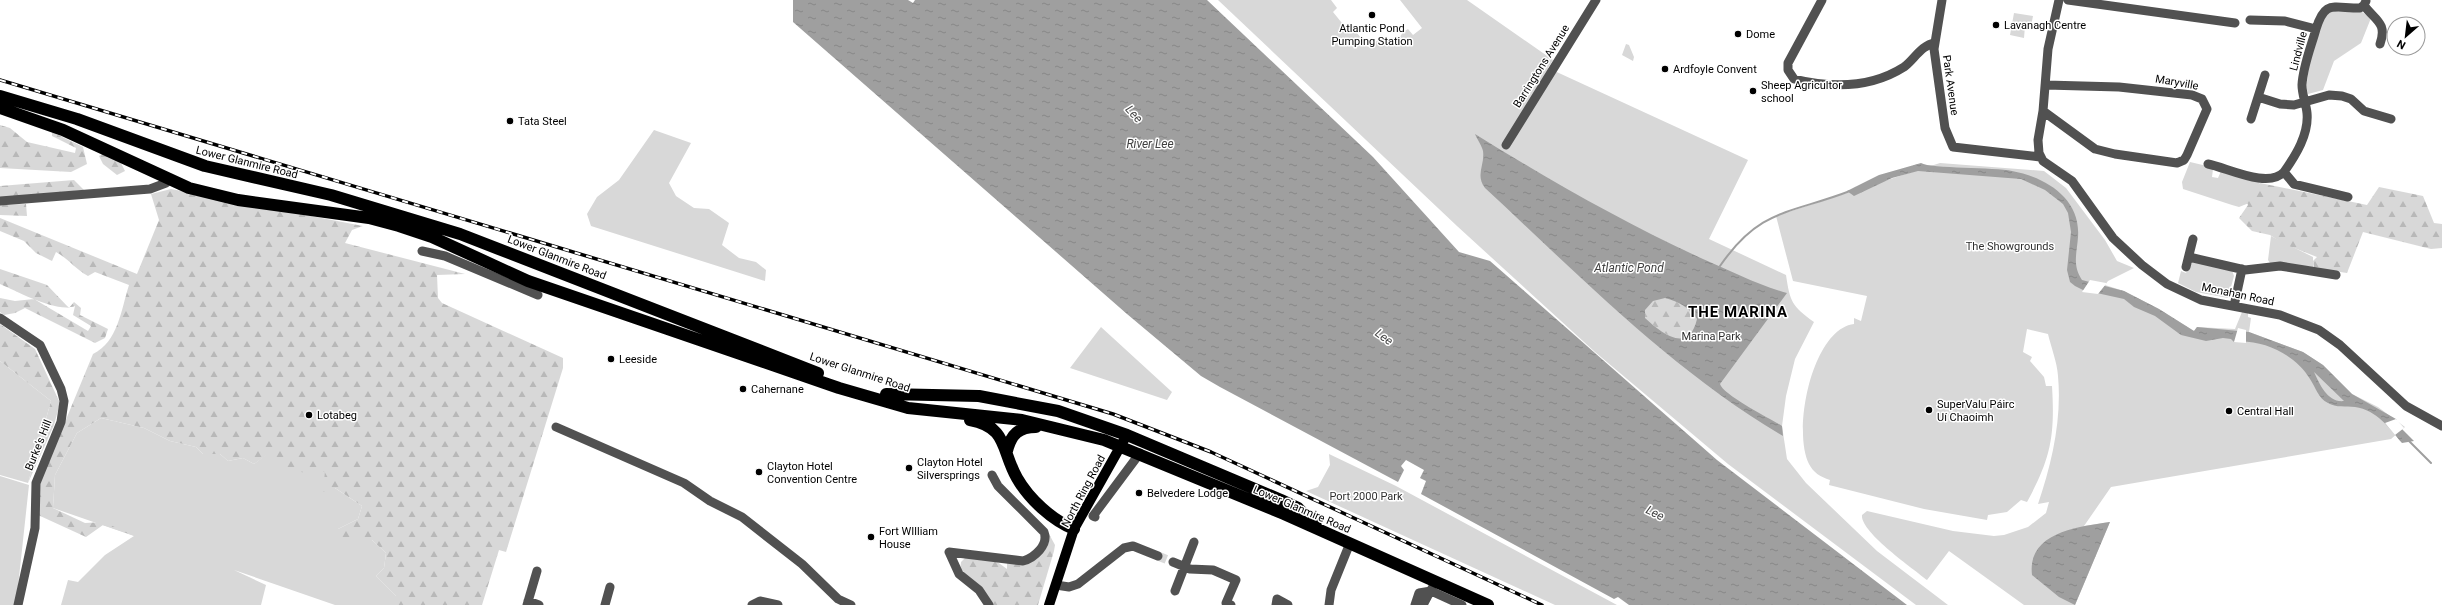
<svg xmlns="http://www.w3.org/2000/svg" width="2442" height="605" font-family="Roboto,sans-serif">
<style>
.green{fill:#d8d8d8}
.forest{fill:url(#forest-firs)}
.water{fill:url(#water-ripples);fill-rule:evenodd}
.pier{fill:#fff}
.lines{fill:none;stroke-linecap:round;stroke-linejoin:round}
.stream{stroke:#9f9f9f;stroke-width:2}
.minor-tunnel{stroke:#d9d9d9;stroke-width:9;stroke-dasharray:9 4.5;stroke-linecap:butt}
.minor{stroke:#515151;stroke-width:9}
.major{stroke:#000;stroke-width:10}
.highway{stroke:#000;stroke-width:12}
.rail-casing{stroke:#000;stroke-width:3.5}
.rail{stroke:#fff;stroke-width:2;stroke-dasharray:6;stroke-linecap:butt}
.poi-dot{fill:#000;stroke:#fff;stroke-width:1.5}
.labels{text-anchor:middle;stroke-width:3;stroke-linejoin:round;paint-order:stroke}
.poi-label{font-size:11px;fill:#000;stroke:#fff;text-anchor:start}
.street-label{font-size:11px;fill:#000;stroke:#fff}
.park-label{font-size:11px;fill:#2f2f2f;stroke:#fff}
.water-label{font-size:12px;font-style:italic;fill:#404040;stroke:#fff}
.district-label{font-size:15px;font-weight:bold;letter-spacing:1px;fill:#000;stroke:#fff}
</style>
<defs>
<pattern id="forest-firs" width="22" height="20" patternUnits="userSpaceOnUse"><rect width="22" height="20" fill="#d8d8d8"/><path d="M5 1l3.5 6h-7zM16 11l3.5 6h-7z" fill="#b8b8b8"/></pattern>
<pattern id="water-ripples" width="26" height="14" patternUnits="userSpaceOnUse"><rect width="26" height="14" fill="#9f9f9f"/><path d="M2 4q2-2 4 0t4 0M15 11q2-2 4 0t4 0" fill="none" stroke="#878787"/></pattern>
</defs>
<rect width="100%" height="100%" fill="#fff"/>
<path class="green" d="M1218,0h113l6,8 -4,4 17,21 4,-3 13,14h6l9,-7 6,7 7,1 8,-13 5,-3 5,6 9,-7 -22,-28h67l86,60 -5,8 200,92 -39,79 77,36c4,27 6,31 28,47l-19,37 -9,37 -4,30 5,33 19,24 71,68 71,54h-32l-188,-141 -133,-112 -138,-126z
M2332,10l30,2 9,6 -10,25 -27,18 -11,29 -15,4c-5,-10 9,-68 16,-77 2,-3 5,-5 8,-7z
M2014,13l19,3 -2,10h-6l-1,12 -14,-3z
M1626,44l3,1 5,12 -1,4 -11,-6z
M654,130l37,13 -22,40 7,13 18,12 15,1 20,14 -7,22 17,13 17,4 10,8 -1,11 -174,-55 -4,-12 10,-17 22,-17z
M2190,162l17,4 6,3 -1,8 6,1 3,-7 39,11 -11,21 -10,4 -7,-2 -49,-16 -1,-7z
M1940,163l104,8 22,17 39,52 12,21 17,7 -26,13 -3,4 19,6 35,18 35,22 3,-4 38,2 7,-17 6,1v4l3,1 -2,14 54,20 20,13 29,29 26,13 27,20 -14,12 -280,48 -27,39 26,-4 -35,83h-51l-75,-54 -22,29c-13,-11 -67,-48 -65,-65l5,-4 86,20 41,5 10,-1 24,-8 18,-14 3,-11 -11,2c14,-41 24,-85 20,-128 -1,-14 -7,-29 -10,-42l-21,-5 -4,23 9,5 -2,4 14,16 2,9h6c3,50 -1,72 -25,116l-6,-2 -14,12 -19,3 -1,5 -63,-11 -95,-24 1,-5c-10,-3 -17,-8 -21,-16 -17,-33 3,-135 45,-140v-6l7,3 6,-25 -74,-15 -17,-65z
M2271,236l42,21v10l-43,-4 -2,-3z
M2194,262l38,8 2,6 -6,22 -32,-6 -18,-9 3,-12 5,2 5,-9z
M1101,327l71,65 -5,8 -97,-32z
M0,361l51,40 -23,82 -28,-8z
M101,418l43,10 26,13 26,6 7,7h17l8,7 15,-3 11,6 17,-13 54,20 10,17 27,18 -4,13 -20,10v11h34l14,13 -2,15 -8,8 20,20v9h-61l-101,-35 32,15 -5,20h-200l7,-25 10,2 27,-27 29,-19 -81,-28 2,-33 22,-42z
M1329,454l67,32 221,119h-62l-249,-114 12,-4 12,-22z
M0,476l29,9 -13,120h-16z"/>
<path class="forest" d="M0,125l10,3 17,14 48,11 1,-5 -24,-12v-4l31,15 4,17 -16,8 -71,-4z
M102,154l18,7 5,10 -8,4 -14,-11 -4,-8z
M74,180l10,10 -84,8v-12z
M2260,183l107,22 12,-18 44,9 11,27 8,1v24l-11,1 -68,-17 -16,41 -33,-5 -1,-7 4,-4 -33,-13 -14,-9 -18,-4 -13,-13 9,-13 -3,-7 7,-9z
M171,189l192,37 -11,4 -7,13 120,31 -28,1 1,23 4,5 121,55v10l-57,184 -7,-2 -17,55h-86v-9l-20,-20 8,-8 2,-15 -14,-13h-34v-11l20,-10 4,-13 -27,-18 -12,4 2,-21 -7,4 -34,-6 -13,-17 -17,12 -11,-6 -15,3 -8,-7h-17l-7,-7 -26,-6 -26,-13 -43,-10 -24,15 -22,42 -2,33 32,15 18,-1 45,19 -6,5 -7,-10 -32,-11 -17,12 -48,-22 1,-30 54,-131c25,-12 28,-44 36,-69l-34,-13 -7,4c-13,-7 -19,-17 -32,-24l-4,9 -16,-8 -12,-12 -24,-10v-13l137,56 22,-54 -8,-26z
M26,204l1,12 -27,-1v-10z
M0,269l47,16 22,23 5,-6 7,6 -1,7 28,14 -3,9 -10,5 -70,-35 -10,5 -11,2 -4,-3v-14l15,3 19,-2 54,32 3,-5 -18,-11 2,-9c-19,7 -56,-14 -75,-22z
M1665,298c14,4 24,9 32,21 -9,34 -34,15 -52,-1v-8l8,-9z
M0,324l35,25 25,54 -6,22 -26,58 23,-82 -51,-40z
M1049,534l6,11 -1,6 -16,54h-46l-32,-33 1,-10 5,-5 30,4 11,8v-6h20z"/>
<path class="water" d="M793,0h115l5,3 2,-3h292l166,157 86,95 31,9 227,199 190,145h-278l-11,-8 -4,2 -193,-105 5,-13 -6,-3 4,-8 -18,-10 -5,6 3,4 -6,12 -178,-95 -19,-11 -74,-62 -334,-292z
M1475,134c74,46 149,89 228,125 28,12 55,26 84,34l-67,91c3,11 51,35 62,42l1,10c-112,-66 -204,-161 -298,-248 -10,-13 0,-23 -2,-37 -1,-5 -6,-12 -8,-17zM1665,298c14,4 24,9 32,21 -8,35 -35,15 -52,-1v-8l8,-9z
M1921,163c10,6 74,4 91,8 33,6 69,27 66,66 -1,16 -6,28 4,43l42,11 35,18 35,22 3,-4 52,5 54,20 20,13 29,29 44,25 6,10 12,12 -12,2c-13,-15 -25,-33 -47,-36 -9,-1 -19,1 -27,-4 -10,-5 -12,-15 -18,-24 -15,-25 -48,-40 -76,-37l-3,-3 -8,-1 -17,3 -25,-6 -26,-19 -21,-9 -10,-8 -41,-9 -8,-4 -5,-4 -3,-12 4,-38 -3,-19 -5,-9 -18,-14 -24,-11 -103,-8 -26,7 -38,18 -7,-5 32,-16zM2314,372l30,29c-16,2 -24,-16 -30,-29z
M2110,522l-35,83 -16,-8 -27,-22c-5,-43 46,-48 78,-53z"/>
<path class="pier" d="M2090,280l16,3v1l-8,10 -16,-2z
M2238,328l8,2v13l-12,-1z
M2396,419l8,9 -9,7 -10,-12z"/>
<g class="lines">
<path class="stream" d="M1720,266c40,-58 70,-52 130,-75
M2409,441l22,22"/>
<path class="minor-tunnel" d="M1158,556l15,6"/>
<path class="minor" d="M1822,0l-34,63v7l6,9c37,9 77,9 110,-12 10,-7 17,-22 31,-24
M1942,0l-8,49 11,79 8,19 87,10
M2059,0l-11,49 -5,62 -5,29 1,13 4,8 29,20 41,57 29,27 25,19 34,16 79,15 39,15 21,15 66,61 36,20
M2068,0l167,23
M2366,1l-2,4 2,3c11,13 21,16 14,36
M2250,20l35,1 31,8c9,-29 16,-21 44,-21l4,-3
M2258,97l22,7 14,1 35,-10 13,1 9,3 13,12 27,8
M2043,111l52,38 20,5 62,9 7,-3 3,-5 20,-46 -5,-10 -10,-4 -73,-8 -73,-2
M2251,119l14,-44
M1506,145l90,-145
M2208,164c20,4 60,25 76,8l10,12 54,13
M2284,172c12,-17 25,-38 23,-59 -1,-10 -5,-18 -5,-28 1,-19 9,-38 14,-56
M0,201l150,-12 16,-6 2,-3
M422,251l23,5 93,39
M2189,257l56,13 35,-4 56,9
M2186,267l7,-28
M2234,306l8,-37
M0,318l40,27 21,44 3,12 -3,21 -25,61 -1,45 -17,77
M556,427l128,56 26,18 32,16 60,47 36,35 13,6
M1095,517l-2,-1 47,-63
M1173,562l17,7 23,1 23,10 -10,23 5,2
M1056,585l13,2 9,-3 46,-36 9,-2 25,10
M1175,591l19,-49
M528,601l11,4
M527,605l10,-34
M605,605l5,-18
M752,605l8,-4 18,4
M989,605l-10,-15 -20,-16 -10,-22 74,9c11,-3 26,-16 21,-29l-46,-46 -6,-11
M1276,605l1,-6 11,6
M1329,605l2,-15 19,-47
M1415,605l4,-12 12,-2 31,14
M1423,605l9,-17"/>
<path class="major" d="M1049,605l25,-76 50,-89"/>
<path class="highway" d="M0,96l77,23 128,47 126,29 129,39 358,139
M0,108l63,22 126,58 49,12 131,18 30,8 33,11 96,44 311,107 69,20 114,12 82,20 180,74 204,91
M886,394l93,2 79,15 69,24 154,65 17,8 18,18
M970,420c38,7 31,30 47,58 12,21 35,42 57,51
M1007,451c4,-17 12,-24 29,-24"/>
<defs>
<path id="rail" d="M0,80l1113,334 98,38 331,153"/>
</defs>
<use href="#rail" class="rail-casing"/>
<use href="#rail" class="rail"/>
</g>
<g class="poi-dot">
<circle cx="1372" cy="15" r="4"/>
<circle cx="1996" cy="25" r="4"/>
<circle cx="1738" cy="34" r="4"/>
<circle cx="1665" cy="69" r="4"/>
<circle cx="1753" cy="91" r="4"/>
<circle cx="510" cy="121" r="4"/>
<circle cx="611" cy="359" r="4"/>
<circle cx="743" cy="389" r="4"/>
<circle cx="1929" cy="410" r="4"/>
<circle cx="2229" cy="411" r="4"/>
<circle cx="309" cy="415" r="4"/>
<circle cx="909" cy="468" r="4"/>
<circle cx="759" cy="472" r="4"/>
<circle cx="1139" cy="493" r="4"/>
<circle cx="871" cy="537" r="4"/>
</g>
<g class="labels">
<g class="poi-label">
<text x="2004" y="29">Lavanagh Centre</text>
<text x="1372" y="32" text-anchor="middle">Atlantic Pond<tspan x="1372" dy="13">Pumping Station</tspan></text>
<text x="1746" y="38">Dome</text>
<text x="1673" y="73">Ardfoyle Convent</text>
<text x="1761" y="89">Sheep Agricultor<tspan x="1761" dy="13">school</tspan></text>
<text x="518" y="125">Tata Steel</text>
<text x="619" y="363">Leeside</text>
<text x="751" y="393">Cahernane</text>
<text x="1937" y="408">SuperValu Páirc<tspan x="1937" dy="13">Uí Chaoimh</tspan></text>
<text x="2237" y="415">Central Hall</text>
<text x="317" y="419">Lotabeg</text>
<text x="917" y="466">Clayton Hotel<tspan x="917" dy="13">Silversprings</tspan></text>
<text x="767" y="470">Clayton Hotel<tspan x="767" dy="13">Convention Centre</tspan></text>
<text x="1147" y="497">Belvedere Lodge</text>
<text x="879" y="535">Fort WIlliam<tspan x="879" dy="13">House</tspan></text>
</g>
<g class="street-label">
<text transform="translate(2298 51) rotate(-75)" y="4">Lindville</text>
<text transform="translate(1541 66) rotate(-58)" y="4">Barringtons Avenue</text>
<text transform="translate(2177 82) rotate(10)" y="4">Maryville</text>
<text transform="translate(1951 85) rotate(82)" y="4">Park Avenue</text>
<text transform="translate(247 162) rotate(14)" y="4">Lower Glanmire Road</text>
<text transform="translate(557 257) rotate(21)" y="4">Lower Glanmire Road</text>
<text transform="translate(2238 294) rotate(12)" y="4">Monahan Road</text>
<text transform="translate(860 372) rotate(18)" y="4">Lower Glanmire Road</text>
<text transform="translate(38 445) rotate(-68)" y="4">Burke's Hill</text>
<text transform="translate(1083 491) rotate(-62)" y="4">North Ring Road</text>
<text transform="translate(1302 509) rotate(23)" y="4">Lower Glanmire Road</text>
</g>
<g class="park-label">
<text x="2010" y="250">The Showgrounds</text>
<text x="1711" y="340">Marina Park</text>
<text x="1366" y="500">Port 2000 Park</text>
</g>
<g class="water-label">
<text transform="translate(1134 114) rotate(48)" y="4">Lee</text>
<text x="1150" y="148">River Lee</text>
<text x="1629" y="272">Atlantic Pond</text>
<text transform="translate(1384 337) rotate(36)" y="4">Lee</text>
<text transform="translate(1655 513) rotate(26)" y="4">Lee</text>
</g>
<g class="district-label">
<text x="1738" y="317">THE MARINA</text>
</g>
</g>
<g transform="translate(2406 36) rotate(208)"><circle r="19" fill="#ffffff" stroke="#999999"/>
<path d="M0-3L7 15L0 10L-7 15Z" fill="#000000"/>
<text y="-6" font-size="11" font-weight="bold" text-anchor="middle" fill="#000000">N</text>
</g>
</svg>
